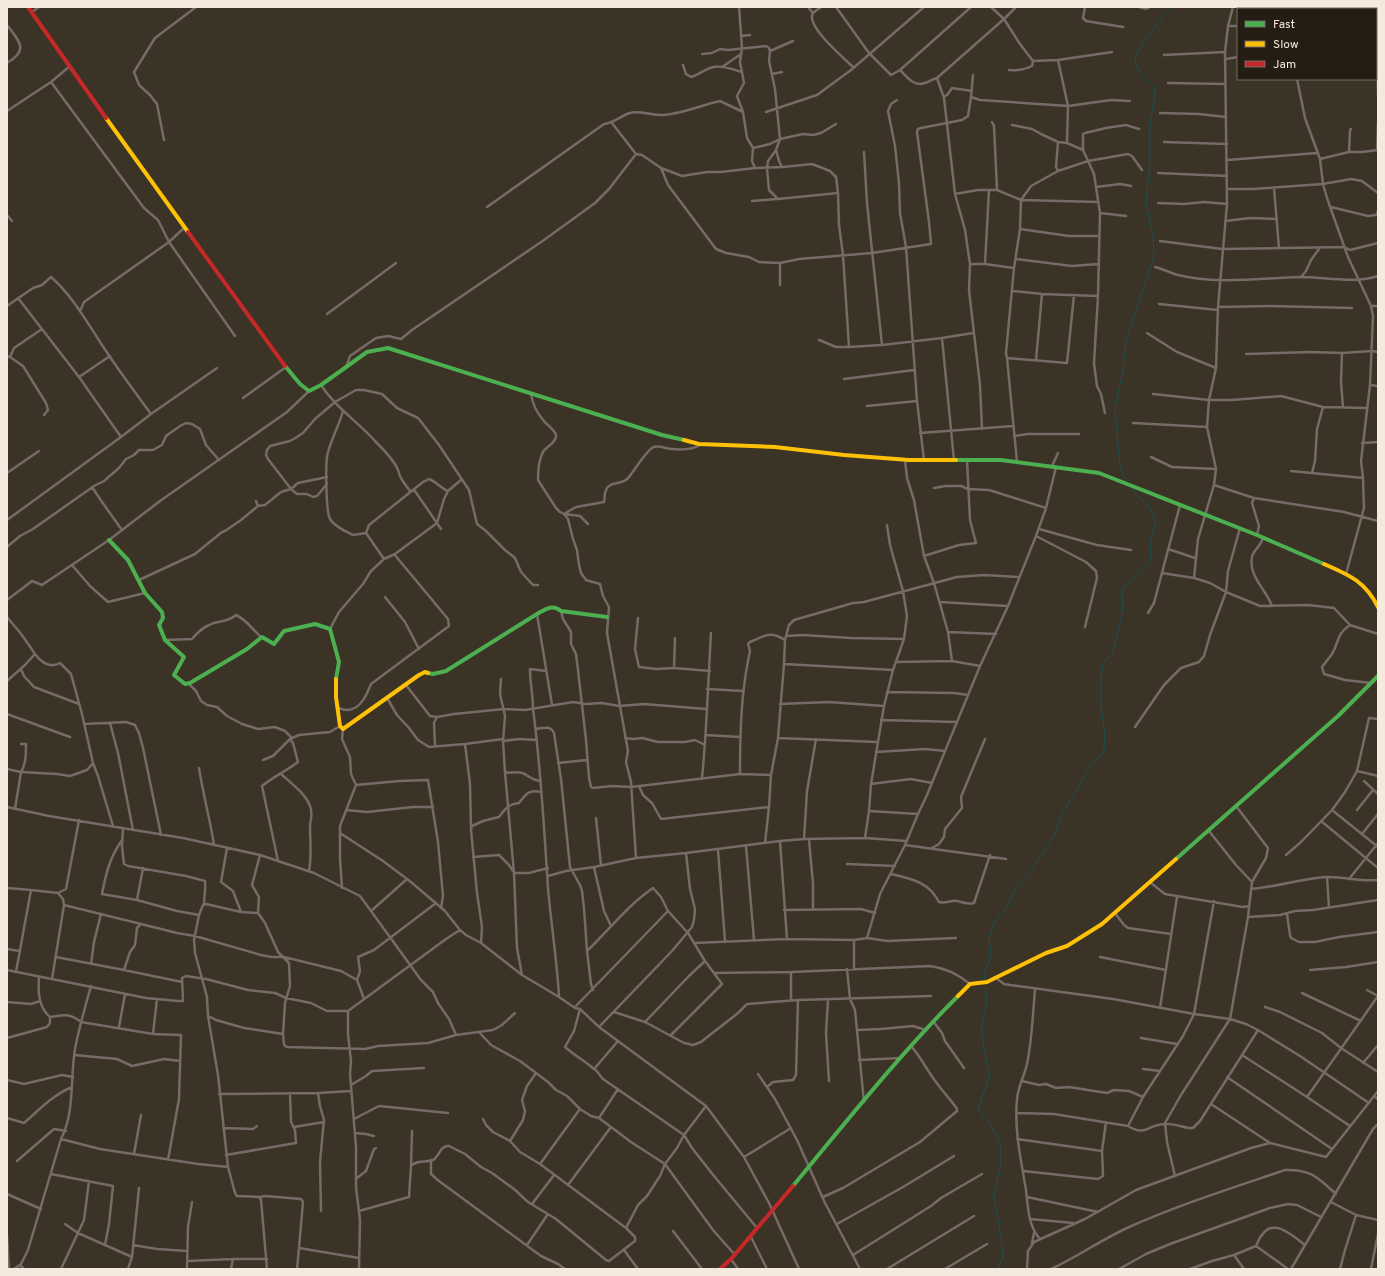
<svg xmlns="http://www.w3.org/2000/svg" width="1385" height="1276" font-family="Overpass,sans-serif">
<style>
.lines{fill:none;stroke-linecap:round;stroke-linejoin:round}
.stream{stroke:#175154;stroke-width:1}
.street{stroke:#776a67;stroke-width:2.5}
.fast{stroke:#4caf50;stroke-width:4}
.slow{stroke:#ffc107;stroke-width:4}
.jam{stroke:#c62828;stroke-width:4}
</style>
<rect width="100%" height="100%" fill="#3b3326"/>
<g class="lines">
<path class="stream" d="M1126,481l-6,-14 -5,-58 8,-39 3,-30 28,-84 -1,-21 -7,-32 4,-42v-37l4,-24 1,-13c-6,-7 -20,-16 -20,-27 1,-13 28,-42 37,-53
M985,981l-1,-7 7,-19 -2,-17 6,-17 13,-15 7,-18 19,-21 21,-33 5,-17 31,-51 13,-15 1,-17 -4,-26v-31l2,-14 10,-10 10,-45 -1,-19 29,-30 -1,-17 6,-21 -7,-14 -13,-13 -5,-7
M985,984l2,17 -5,21v12l7,44 -11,31 12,15 10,18 1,20 -7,35 7,39 2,20 -5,13"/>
<path class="street" d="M739,7l3,41 -2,14 4,21 -7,13 6,16 4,26 6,10 -1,13 3,7
M808,7l5,6
M821,7c-2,2 -8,5 -9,8 -3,14 32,43 41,52
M836,7l33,46 22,22 9,-5 71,-63
M991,7l13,12 16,25 13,17
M1085,7l-2,11 3,3 37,6
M1139,7l7,2 4,-2
M1233,7l-5,19 -3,26 2,152 -9,103 -2,61 -7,32 -2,27 9,42 -2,16 -16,54 -4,39 16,5 16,9 34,14 48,-1 26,3 16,17 28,9
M1293,7v2
M1329,7v2
M32,12l7,-5
M7,25c13,17 22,25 0,38
M1228,26h10
M741,36l9,-1
M1377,43l1,52
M770,51l23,-10
M702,54l10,-1 8,-4 8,1 38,-4 3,2 1,3 -1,10 6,28 5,50 -4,11 3,11 3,6
M1164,55l61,-3
M1226,59l12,-2
M1058,60l10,46 -1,37 16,7 11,24 6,39 -2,83 -4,67 3,23 4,8 4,19
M1033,61l25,-1 54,-8
M683,65l3,9 5,3c8,-2 15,-9 23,-10 9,-2 20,3 28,5
M70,66l-19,16 93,126 14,12 11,22 66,94
M722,67l19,-13
M900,70c7,7 14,17 25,13 4,-1 7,-4 12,-5l67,-59 12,-12
M1009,70c9,1 15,0 23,-4l1,-5
M772,74l10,-2
M937,78l7,20 11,96 10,36 5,34 -1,26 11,95 2,44
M1297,79l8,39 15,41 3,25 5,17 20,56 23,49 2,10 -3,69 -9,76 2,17 1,30 -18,66
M1168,83l57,1
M944,97l4,-3 4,-6 20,3
M971,97l9,3 88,6 43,-6 19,1
M897,100l-6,4 -3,7 7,35 4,37 1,30 6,34 11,154 7,59
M7,111l44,-29
M766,112l51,-17 34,-25 73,-63
M1160,113l39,1 27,3
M992,122l2,4 3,64
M612,123l24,31
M1012,125l20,4 9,5 17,8
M164,140l-7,-36 -7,-9 -11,-10 -5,-13 21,-34 41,-31
M1164,142l63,2
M1067,143l-9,-1 -2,25 2,4 30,-10 40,-7 4,2 10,14
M753,148l17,-4 10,-5 23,-5 10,1 8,-2 15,-9
M776,150l-8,11 -1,7 2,22 9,9 60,-6
M1083,150v-16l2,-1 21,-5 20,-3 13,4
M1377,150l1,-28
M864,152l3,51 15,142
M1349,152h13l16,-2
M1320,159l29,-7 1,-22 1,-1
M1227,160l90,-7
M661,168l7,17 48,64 10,4 23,4 10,5 21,1 19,-4 73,-6 59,-9 -2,-22 -12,-90 1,-3 3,-1 41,-8 6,-4 3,-19 2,-22
M1058,171l-27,15 -10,14 -1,29 -6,39 -8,85 1,5 60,5 7,-68
M1158,173l69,3
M1096,187l24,-3 11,2
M1274,188l5,60
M1227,189h26l70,-5 28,-5 11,2 16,12
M955,194l23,-4h19l24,10 77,2
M752,201l25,-2
M1158,203l26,1 20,-2 23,2
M487,207l117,-83c10,-1 16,-8 26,-11 11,-3 21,3 33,2 20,-1 38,-10 57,-14l23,11
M1331,207l37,9 8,-1 2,-4
M1100,213l26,3
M7,215l5,6
M1226,221l24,-3 27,1
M1020,229l49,7h29
M1160,241l62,8 122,-2 6,3 28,-7
M1016,259l56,7 27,-2
M970,264h15l29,4
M985,264l4,-74
M1155,267c8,2 16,6 23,8 40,10 82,3 122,2 24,0 55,7 78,-1
M1301,277l5,-6 5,-11 8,-11
M780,285v-22
M1013,291l29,3 56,2
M18,298l61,79 42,60
M1159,304l59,6
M7,306l26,-18 9,-3 9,-8c22,19 37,47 53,71 15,23 31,44 47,66l66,-46
M1371,306h7
M1218,307l52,-1 82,2
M80,311l4,-9 85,-60 16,-15
M327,314l69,-51
M1147,333l30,19 39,16
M942,338l12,122
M819,340l17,7h13l33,-2 60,-7 31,-5
M1342,353l-1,29 2,25
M1246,354l64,-2 32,1 30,-2 6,1
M7,356l3,1 13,9 23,37 2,7 -4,5
M10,357l4,-9 28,-19
M1007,358l10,104
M1036,360l6,-66
M347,365l3,-9 26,-18 12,-2 13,3 11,-9 132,-90 51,-37 14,-14 27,-35 6,1 19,13 21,8 25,-4h14l34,-4 28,-1 29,-3 18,7 6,6 2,16 1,32 4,30 6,92
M79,377l31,-21
M844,379l70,-9
M321,385c14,22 36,36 54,56 6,6 20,21 23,29 1,2 1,4 2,6 2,5 7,11 10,15h5l26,38
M1370,385l8,1
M531,393c1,11 6,20 13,28 3,4 11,9 12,14 1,7 -10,12 -13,17 -4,7 -5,20 -5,28l18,28 4,4 4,2 4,5 5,20 4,11 2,15 2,8 5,7 14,4 3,12 6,11 -2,26 21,118 -2,11 5,20 5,76
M1153,394l56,6h23l49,-4 42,11 44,1
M243,398l43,-31
M867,406l50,-5
M343,411c-4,14 -11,27 -15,41 -3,9 -2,60 2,67 5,8 15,12 23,16l13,-2 18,26
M1133,423l74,4
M920,433l93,-7
M1014,436l14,-2h51
M1362,443l16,-1
M1151,457l21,10 44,2
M905,460l2,18 7,22 10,56 10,27 14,49 4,29
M1052,466l6,-13
M1291,471l72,7
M7,473l32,-22
M1312,473l3,-12 2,-32 6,-22
M327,484l-10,12 -4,1 -6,-3h-10l-6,-5 -23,-30 -2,-4 1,-5 3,-4 20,-5 7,-4 6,-4 12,-14 20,-17 21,-12h8l18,4 15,14 21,10 4,5 17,22 30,45 8,34 9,7 19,19 10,8 6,14 12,13h5
M1214,485l40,13 90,14 34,9
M92,487l10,15 20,28
M934,488l11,-2h16l7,3 21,1 57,18
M1254,498l-2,5 7,23 -2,9
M256,501l2,5
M564,514l12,-7 28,-5c1,-4 0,-8 2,-12 4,-10 17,-4 23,-13 5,-6 19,-29 25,-30 6,-2 12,2 18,2 10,1 21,1 30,-5
M565,514l15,2 8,8
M7,520l114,-83 30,-23
M1039,529l58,16 34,5
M366,533l3,-8 54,-43 6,-3c8,3 11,9 19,12
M1036,536l50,26 10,9 1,7 -12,49
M1263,538c-3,9 -10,13 -11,19 -4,19 14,32 20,49
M7,547l13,-11 13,-7 61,-43 10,-5 15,-13 7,-9 8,-4 5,-5h14l9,-5 4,-9 14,-10 6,-3 6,1 8,5 6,16 13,15
M1168,549l27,9
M924,556l35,-11 17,-2 -6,-23 -3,-60
M72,565l18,21 18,16 37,-9
M1162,573l32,5
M139,580l56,-26 27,-22 3,-1 16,-11 17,-14 7,-1 16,-13 10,-3 7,-6 29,-6
M385,597l20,25 14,27
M7,600l25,-19 10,4 67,-45 51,-39 127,-89 22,-21
M940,602l68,4
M561,611l2,8 8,13v12l5,10 2,16 8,70 3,38 2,9 2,1 19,-2 19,1 109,-13 31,1
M1148,613l6,-10 26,-98
M537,614l15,91
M7,617l15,18 13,19 -10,11 -18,16
M638,618l-3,31 4,18 17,2 18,-1 36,3
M1350,625c-13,8 -11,17 -18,29 -3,4 -7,9 -10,13l2,7 21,6 26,3
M330,629l9,-17 24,-28 8,-13 13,-12 11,-5 42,-31 7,-24 4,-8 14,-12
M948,632l48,2
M786,636l17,-1 48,3 53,1
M165,640l27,-1c5,-6 10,-11 17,-14 10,-5 18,-2 27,-10 11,5 17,15 25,22
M35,654c6,8 14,15 25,9l11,11 11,40 11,49 5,13 15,50
M897,662l55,-1 28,5
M784,664l109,6
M674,668l1,-30
M21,669l3,7 10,11 45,17
M546,671l-16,-2c0,14 3,26 3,40 8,59 11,119 15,179 3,36 9,72 11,108
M501,679l-1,15 5,22 -2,25 2,31 9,101 3,75 5,27
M189,684l7,7 5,10 6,4 10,2 10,9 15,8 16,5 17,-2 10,4 7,7
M406,685l24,31 7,1 17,-3 50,-5 21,1 48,-8 13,2 16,-1 17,3 25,-2 62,5
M707,689l36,2
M887,692l67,1 14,2
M387,698l10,17 12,13 9,12 11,7 36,-3
M780,704l49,-2 55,4
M338,708c3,1 7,2 10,2 13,-1 19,-16 23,-26l78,-58 -1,-7 -54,-65
M7,714l63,23
M881,720l76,2
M110,723l8,30 15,77
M84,724l42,-2 9,3 4,8 4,15 18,87
M1135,727l29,-42 17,-17 18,-6 5,-6 6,-21 16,-43 2,-21 12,-43
M536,729c8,-1 14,-4 18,4l7,46 9,88 10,18 2,6 2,17 3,43 4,33 2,6
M706,735l34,2
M625,738l9,1 8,-1 16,4h27l10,-2 10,5
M778,738l99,4
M503,741l16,-2 18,1
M435,746l-1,-23 3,-6
M876,752l49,-3 20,2
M263,760l10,-4 17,-17 9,-4 31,-3 10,-6
M558,763l29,-3
M199,768c4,26 11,51 15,77
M7,769l14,3 36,2 13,2 17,-6 6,-7
M1357,771l21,5
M505,772c5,2 11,-1 17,1 7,2 8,7 18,8
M281,774c10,9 24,19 29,32 3,7 1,12 0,19 0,16 2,31 -1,46
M740,774c0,-41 1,-83 10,-123l-2,-7 2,-2c15,-6 20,-12 35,-2
M702,778c5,-49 6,-97 9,-145
M1364,781l14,13
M871,784l40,-5 21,4
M356,785l43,-4 29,-1 10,62 5,54 -2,12
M639,786l4,9 9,8 9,16 108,-12
M7,807l42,9 134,22 77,17 54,18 46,23 11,15 36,-32
M15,809l6,-37c5,-8 5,-18 5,-28h-5
M346,810l21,2 46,-5h20
M1332,810l46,37
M1357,810l16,-20
M869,811l49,3
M596,818l5,47
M1321,821l57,47
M123,828l-1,18 2,18 4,2 58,10 19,5c1,7 -1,16 -1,23
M471,829l-1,-45 -5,-40 38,-5
M1209,831l27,34 16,17
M340,833l43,28 28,21 34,29 15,19 6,5 15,8 41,32 37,22 16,11 5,1 19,18 107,79 38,51 25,46 30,66
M1362,834l16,-20
M865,838l4,-27 2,-27 13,-78 9,-36 11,-31 3,-23 -4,-25 -13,-46 -3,-20
M804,839l3,-48 9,-52
M122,840c-12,17 -16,33 -20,54l35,6 40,11 22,4
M809,840l4,43v26
M780,841l7,98
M765,843l4,-36 2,-32 7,-37 6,-74 1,-24 4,-15 5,-5 59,-17 11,-1 93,-25 27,-2 34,2
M905,845l101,14
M746,846l8,94
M227,848l-6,34 12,9 8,21
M932,848l7,-4 5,-7 1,-8 17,-21 -1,-11 24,-58
M718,850l7,91
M1286,855l15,-13 31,-32 13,-18 12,-21 12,-53 9,1
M473,857l26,-2 10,10 4,6
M278,861l-16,-75c11,-9 24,-15 36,-24l-5,-19 -3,-4
M847,864l48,2
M594,867l10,44 7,15
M514,873h15l19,-5
M891,874c21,5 38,8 48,28 7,2 11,-2 18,-1 6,1 10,4 17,2l16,-48
M548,876l18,-5 28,-4 42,-9 50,-5 94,-12 24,-2 61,-1 41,3
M1327,877l2,30
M1349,879l29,-36
M1151,883l14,11 78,13 6,-1
M7,888l24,2 -15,82
M342,888l-2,-30v-32l16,-41 -5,-11 -1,-17 -8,-18 1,-10
M1251,889c25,-2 49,-10 74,-12 18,-1 35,5 53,3
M31,890l27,3 5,6 1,6 -12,74
M58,893l8,-4 13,-69
M137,900l6,-32
M64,905l77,19
M784,910l77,-1 14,4
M371,911l50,69 12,12 5,11 11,16 7,16
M258,913l1,-16 -7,-12 8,-30
M1115,913l9,12 4,3 43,6
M1287,914l3,21 1,3 8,4h16l24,-5 39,-5
M1248,917l32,-2 15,-4 18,-1 65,-10
M867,938l13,-44 25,-49 13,-31 9,-19 53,-129 28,-60 28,-70 10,-28 10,-41
M854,940v29
M481,943l1,-16 -5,-34 -6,-63 1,-4 11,-5 16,-4c6,-8 9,-13 20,-14 7,-9 10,-14 22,-11
M695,943l92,-4 67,1 13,-2 20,3 69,-3
M7,949l13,2
M587,951c22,-21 41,-46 66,-63l8,9 7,14 20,22 17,28 17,23 -51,51
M56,957l68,13
M1100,957l66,13
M91,964l3,-22 7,-28
M847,969l3,30 5,11 9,92
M7,970l139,28 32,3h5l-1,-23 4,-2 20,3 42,11 27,3 11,5 25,5 16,8h21l98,-72 14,-9
M1310,970l36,-3 32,-5
M791,972v29
M714,973l77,-1 139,-6c16,2 28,8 40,18
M39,977c-1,14 -1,30 11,40
M996,978l8,6 6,1 103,14 81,15 36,5 16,5 12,6 42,26 69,47
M357,980l3,-9 -2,-14 16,-7 62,-47
M182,982l-58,-12 6,-18 5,-7 2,-17 4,-4 36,9 18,3 66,19 11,2h12l57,14 16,9 7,19
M1035,989c-2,23 -3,52 -8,75 -3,13 -9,23 -10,35 -3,31 4,61 9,91 2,17 2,36 14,49
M1367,990l11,6
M1302,993l59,28
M828,1000l-2,33 3,48
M7,1002l24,2 9,-3
M575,1007l93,-96
M1265,1007l15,5 42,21 19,15 37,24
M1160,1008l17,-111
M580,1009l-6,22 -9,16c9,8 20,14 29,22 4,2 6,7 9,10l81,56 8,13 22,28 43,52
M348,1011v23l3,27 -1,13 6,73v40l4,33 -1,49
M614,1012l31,10 39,21 9,2 8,-3 37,-29 9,-9 51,-4 133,-4
M208,1016l8,4 28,8 39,6
M933,1021l9,12 3,8 19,27
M645,1022l44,-46 16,-15
M119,1027l6,-33
M599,1027l73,-76 20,-24 2,-7 1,-11 -5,-20 -4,-36
M857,1030l24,-1 32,-3 13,4
M479,1032l12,13 29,16 28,21 8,8 11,6 13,13 11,7 8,2 32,24 34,22 48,66 22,25
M153,1034l4,-35
M7,1038l40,-11 3,-4v-6c14,-2 20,-4 31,5l72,12 28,1 -2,64 -11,61
M1141,1038l36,6
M75,1055l42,4 15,7 32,-7 16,2
M1242,1055l65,42 43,29
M859,1060l42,-2
M1363,1063l15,-18
M594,1069l24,-28
M1143,1069l17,2
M758,1074l17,25 22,41 28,63 35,66
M1227,1077l105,72
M7,1080l17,4 38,-9 11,2
M1022,1081l17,4 7,-1 10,4 13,-1 38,6 7,-3 15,1 14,6
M351,1085l15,-9 6,-5 52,-3
M767,1087l6,-5 20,-2 3,-5 2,-75
M219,1094l99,-1
M1374,1096l4,3
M1307,1097l71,-101
M1211,1104l59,39 56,14 52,-66
M1017,1113l37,1 74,12c18,11 19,-1 36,-2 7,-1 18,3 25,4h4l7,-7 58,-91
M7,1118l17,5c15,-13 29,-28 48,-36
M599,1118l19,-29
M354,1119l25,-13 69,7
M1128,1126l15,-29 40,-61 11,-22 20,-113
M294,1127l30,-5
M223,1128l30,1 4,-3
M355,1133l11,1 8,2
M61,1139l39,10 98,15 30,3 7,26 2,3 22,1 2,3 6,69
M1017,1139l85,12
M510,1141l13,-21 2,-9 -3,-11 5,-14 9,-13
M134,1154l7,-39
M226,1155l70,-12 -1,-13 -4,-8 -1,-29
M744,1157l47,-29
M431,1160v14l8,7 102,75 17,8 7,5
M17,1161l37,-32 12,2
M540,1164l40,-55
M411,1166c6,-7 15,-3 22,-6 7,-4 7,-15 16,-14l16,8 16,13 11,6 22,16 14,13 28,17 50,41 3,1 26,-20v-4l-9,-9 -86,-64 -20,-12 -10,-11 -17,-9 -7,-7 -3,-6
M228,1167l-10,-92 -10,-59 -1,-19 -12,-44 -1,-13 5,-25 4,-10 3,-1 35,8 17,1 7,10 13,29 11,11 1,23 -5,17 -2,31 1,11 3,2 78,2 13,-3 50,-3 28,-8 37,-5 9,-5 13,-12
M1023,1171l75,8 5,-3 -1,-25 4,-29
M51,1174l62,12 -4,38 -4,21
M1175,1176l-8,-34 -2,-19 16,-28 49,-76 18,-102 4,-35 14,-24 2,-10 -32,-42
M357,1178l9,-7 8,-22 2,-1
M568,1185l43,-58
M7,1194l34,15
M260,1197l5,-1 36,3 2,3 -4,46
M823,1197l20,-9 77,-46 37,-31v-2c-5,-8 -12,-15 -18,-23 -10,-12 -17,-27 -27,-39
M1027,1197l71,15
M1331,1202l25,13 22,5
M532,1204l22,-29
M321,1211l-1,-49 4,-42 -4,-14 -2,-13 33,-2
M359,1211l50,-14 2,-31 1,-35
M1030,1219l43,4
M65,1224l13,9 54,24
M837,1224l66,-37 51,-31
M626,1228l12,-23 9,-9 13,-20 5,-12 12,-16 7,-13 22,-29
M673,1231l29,38
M7,1235l2,34
M751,1237l16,32
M1032,1243l2,-10
M133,1245l24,4 30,2
M527,1245l21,-31
M1256,1246l32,23
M624,1250l14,19
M853,1255l78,-49 10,-8 41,-24
M1234,1255l10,14
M731,1259l7,10
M187,1261l46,-2h34
M20,1265l4,4
M14,1269l7,-5 7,-14 33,-111c14,-27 9,-60 14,-90 4,-21 10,-42 16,-63
M61,1269l23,-49 5,-39
M128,1269l4,-12 7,-69
M187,1269l1,-42 4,-25
M231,1269l2,-10
M297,1269l2,-21 60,10
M887,1269l87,-53
M945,1269l42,-25
M1027,1269l1,-18 6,-9 51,-23 51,-29 115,-42 19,-5
M1051,1269c26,-12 50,-29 76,-41 51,-23 105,-40 158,-58 26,-1 33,8 51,24
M1119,1269l27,-15 24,-10 100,-36 18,-4 9,1 24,12
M1190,1269l22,-8 22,-6 22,-9c2,-4 3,-8 6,-11 12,-18 32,2 43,10
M1291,1269l82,-140 5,-5
M1340,1269l5,-19 11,-35
M1371,1269l7,-35"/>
<path class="fast" d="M285,366l15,18 9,7 12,-6 46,-33 21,-4 274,87 22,5
M956,460h45l98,13 158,62 67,29
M109,540l19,20 17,33 17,19 1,6 -4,7 6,15 19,17 -10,18 11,9 5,-1 57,-34 15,-12 12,7 10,-13 31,-7 15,5 9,33 -3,17
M428,673l5,1 13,-3 91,-57c9,-5 15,-10 24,-3l46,6
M1176,859l162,-143 40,-40
M793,1186c53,-64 106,-131 165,-190"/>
<path class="slow" d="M106,118l82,114
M684,440l15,4 76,3 69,8 65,5h47
M1324,564c25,11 41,17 54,43
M336,679v18l4,29 3,3 76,-54 6,-3 3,1
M958,996l12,-12 17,-2 59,-29 21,-7 35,-22 74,-65"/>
<path class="jam" d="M28,7l78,111
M188,232l97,134
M720,1269l11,-10 62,-73"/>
</g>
<rect width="1385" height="1276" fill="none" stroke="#f4eadd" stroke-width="16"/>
<rect x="1237" y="8" width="140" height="72" fill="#241d13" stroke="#776f64"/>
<rect x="1245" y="21" width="20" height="6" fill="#4caf50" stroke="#776f64"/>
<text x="1273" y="28" font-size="12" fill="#f4eadd">Fast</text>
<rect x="1245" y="41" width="20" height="6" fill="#ffc107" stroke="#776f64"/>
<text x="1273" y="48" font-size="12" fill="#f4eadd">Slow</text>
<rect x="1245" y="61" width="20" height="6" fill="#c62828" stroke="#776f64"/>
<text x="1273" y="68" font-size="12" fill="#f4eadd">Jam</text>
</svg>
